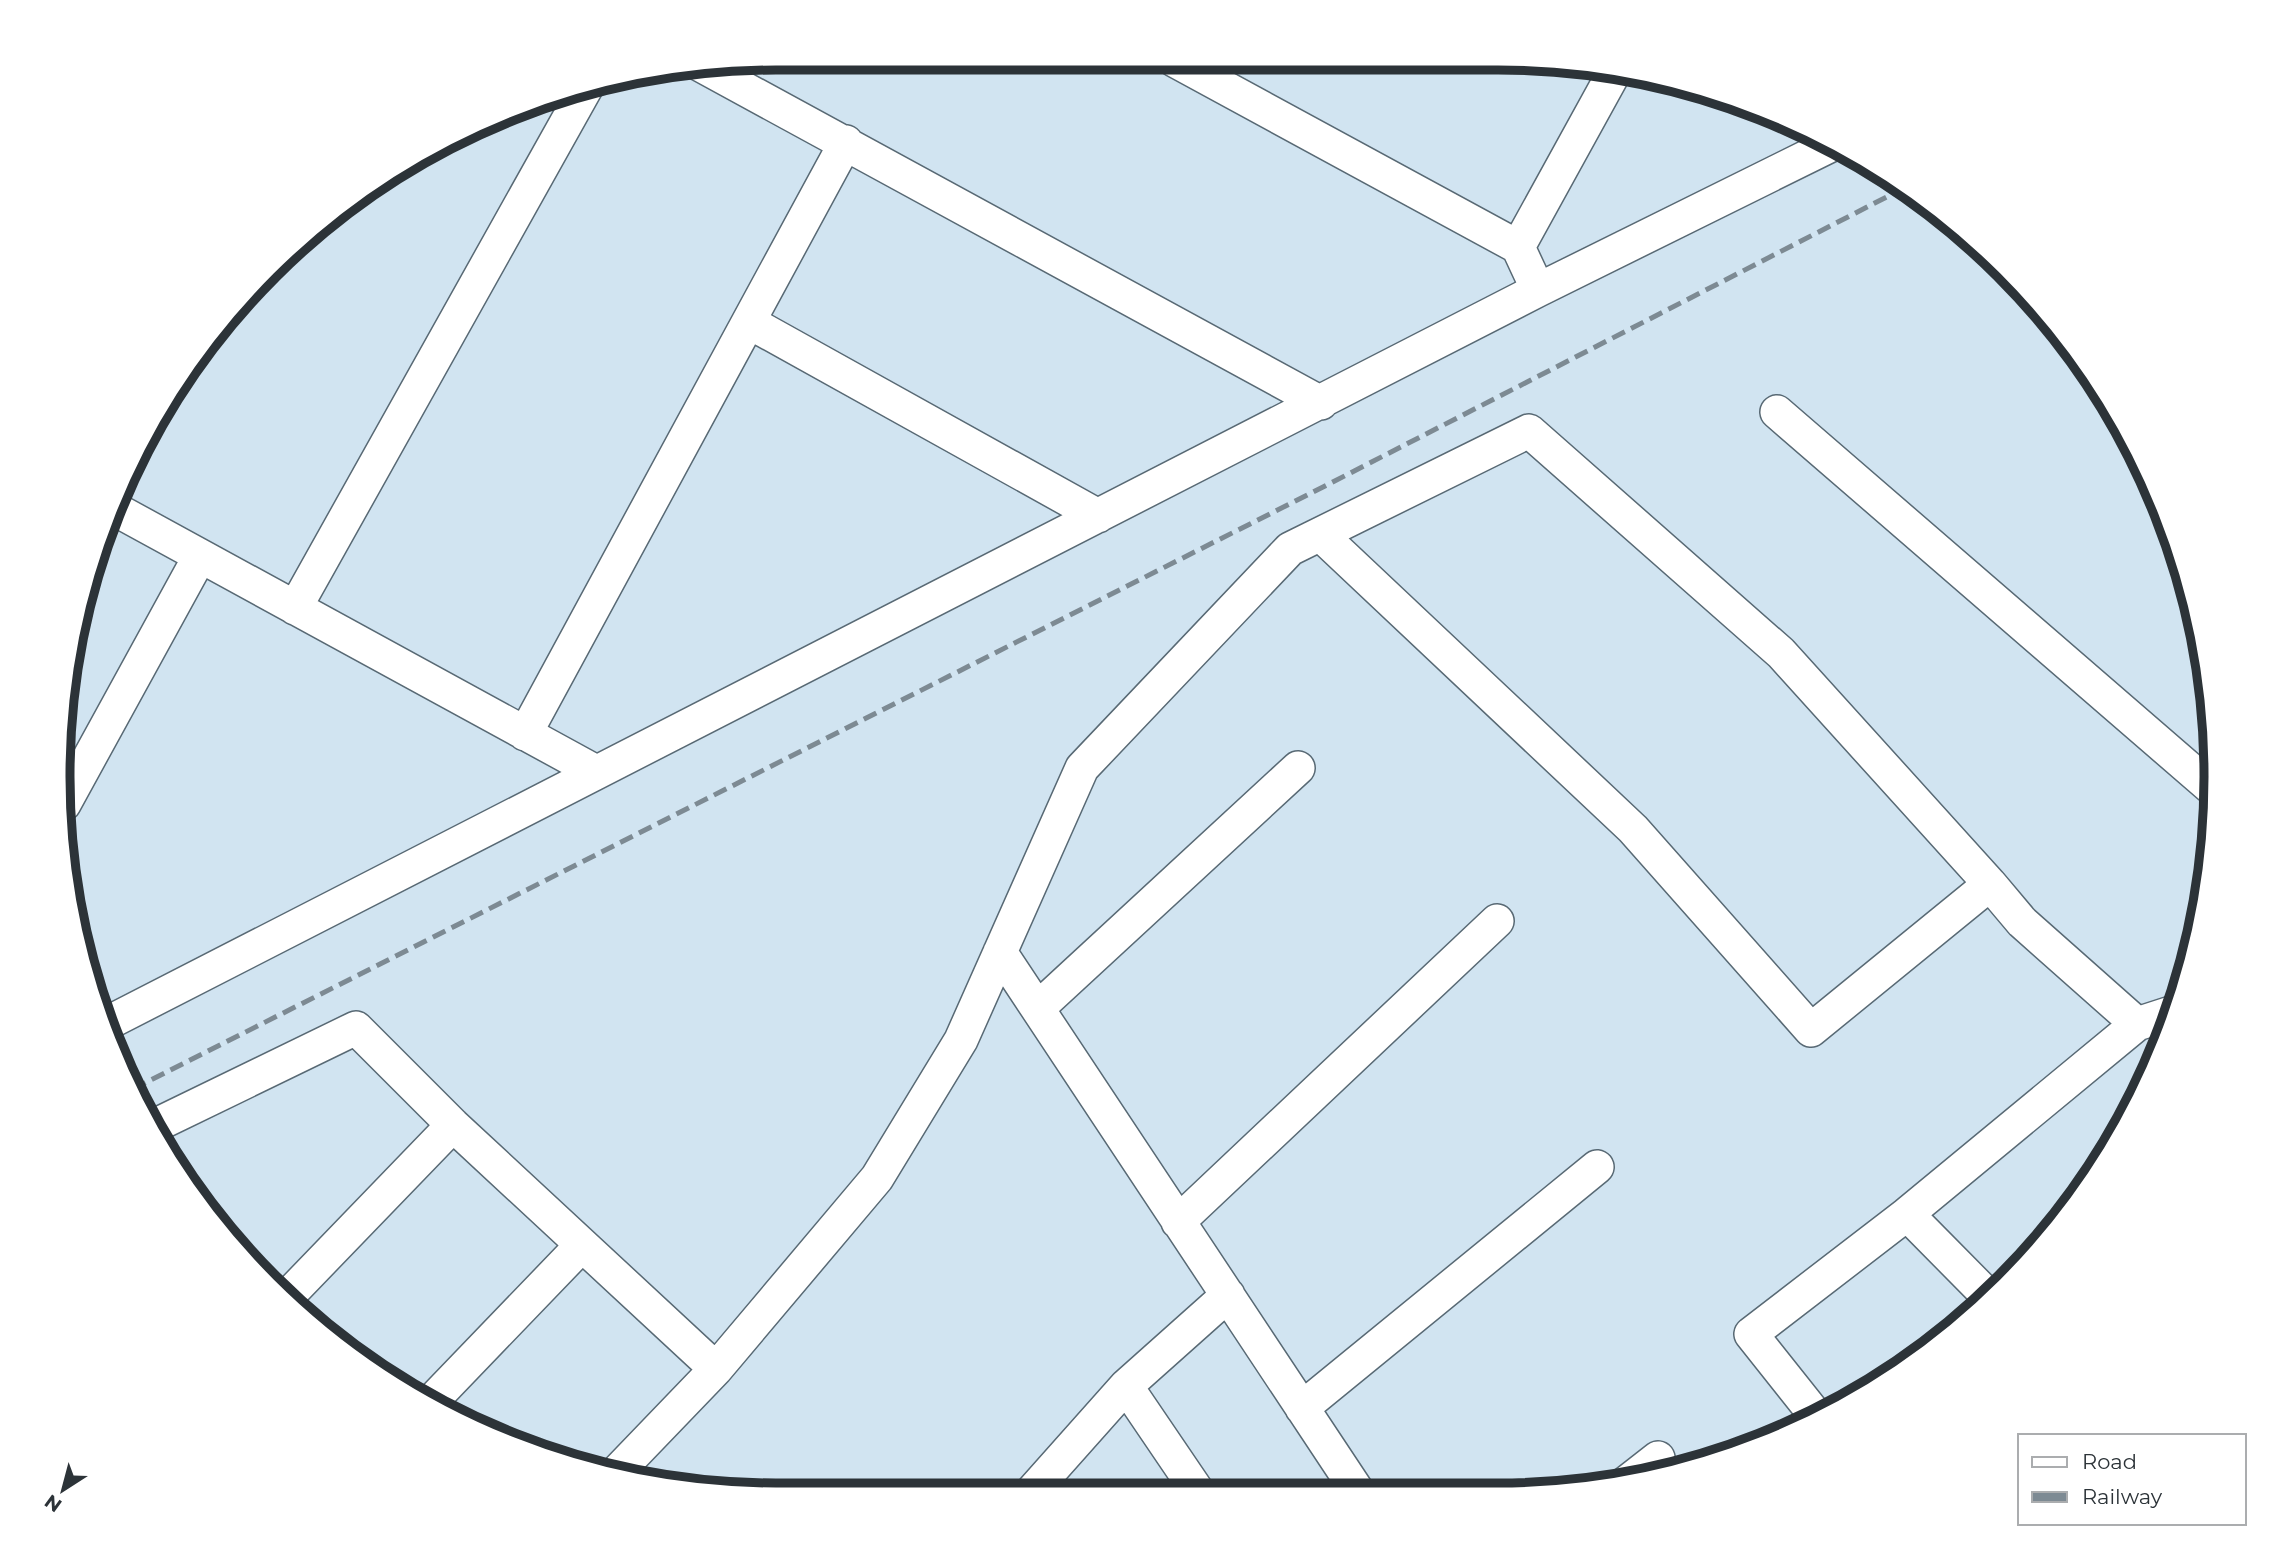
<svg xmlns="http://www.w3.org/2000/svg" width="2274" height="1553" font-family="Montserrat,sans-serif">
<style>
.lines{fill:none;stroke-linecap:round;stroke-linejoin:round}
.street-casing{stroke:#586974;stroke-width:36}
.street{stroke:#fff;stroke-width:33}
.rail{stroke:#7d8a93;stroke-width:5;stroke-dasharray:14 7;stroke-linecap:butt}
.rim{fill:none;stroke:#2c3338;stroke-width:9}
</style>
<rect width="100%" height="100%" fill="#d1e4f1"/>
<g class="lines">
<defs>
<path id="street" d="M1174,60l344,187
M699,64l622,339
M1538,290l-20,-43 98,-178
M749,322l349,194
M1777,412l438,379
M111,507l485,265
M1321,535l312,294 178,201 179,-146 32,38 115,102 -230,190 83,84
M295,608l292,-522
M525,734l321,-592
M64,804l136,-248
M1000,952l360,543
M1038,1008l260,-240
M2137,1024l37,-12
M104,1025l1434,-735 297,-147
M150,1128l206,-100 97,97 263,244
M1178,1222l319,-301
M285,1299l168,-174
M1126,1386l74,109
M429,1404l153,-159
M1302,1408l295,-241
M1817,1417l-66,-83 156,-120
M615,1474l101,-105 161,-191 84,-138 121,-272 208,-219 239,-118 252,222 209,231
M1626,1483l32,-25
M1029,1495l97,-109 102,-91"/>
</defs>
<use href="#street" class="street-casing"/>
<use href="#street" class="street"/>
<path class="rail" d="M133,1089l1192,-603 581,-299"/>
</g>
<path d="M0 0H2274V1553H0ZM776 70H1498A706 706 0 0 1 2204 776V777A706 706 0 0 1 1498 1483H776A706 706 0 0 1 70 777V776A706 706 0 0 1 776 70Z" fill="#fff" fill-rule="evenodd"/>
<path class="rim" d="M776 70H1498A706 706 0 0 1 2204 776V777A706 706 0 0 1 1498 1483H776A706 706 0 0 1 70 777V776A706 706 0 0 1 776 70Z"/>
<rect x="2018" y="1434" width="228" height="91" fill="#ffffff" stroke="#abadaf" stroke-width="2"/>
<rect x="2032" y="1457" width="35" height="10" fill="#ffffff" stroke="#abadaf" stroke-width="2"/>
<text x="2082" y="1469" font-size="21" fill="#2c3338">Road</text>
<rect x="2032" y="1492" width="35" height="10" fill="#7d8a93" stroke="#abadaf" stroke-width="2"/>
<text x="2082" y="1504" font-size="21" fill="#2c3338">Railway</text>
<g transform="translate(63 1490) rotate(216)" stroke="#ffffff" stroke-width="5" paint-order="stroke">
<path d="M0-5L12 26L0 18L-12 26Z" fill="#2c3338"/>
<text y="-10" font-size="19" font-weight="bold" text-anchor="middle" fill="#2c3338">N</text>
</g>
</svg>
